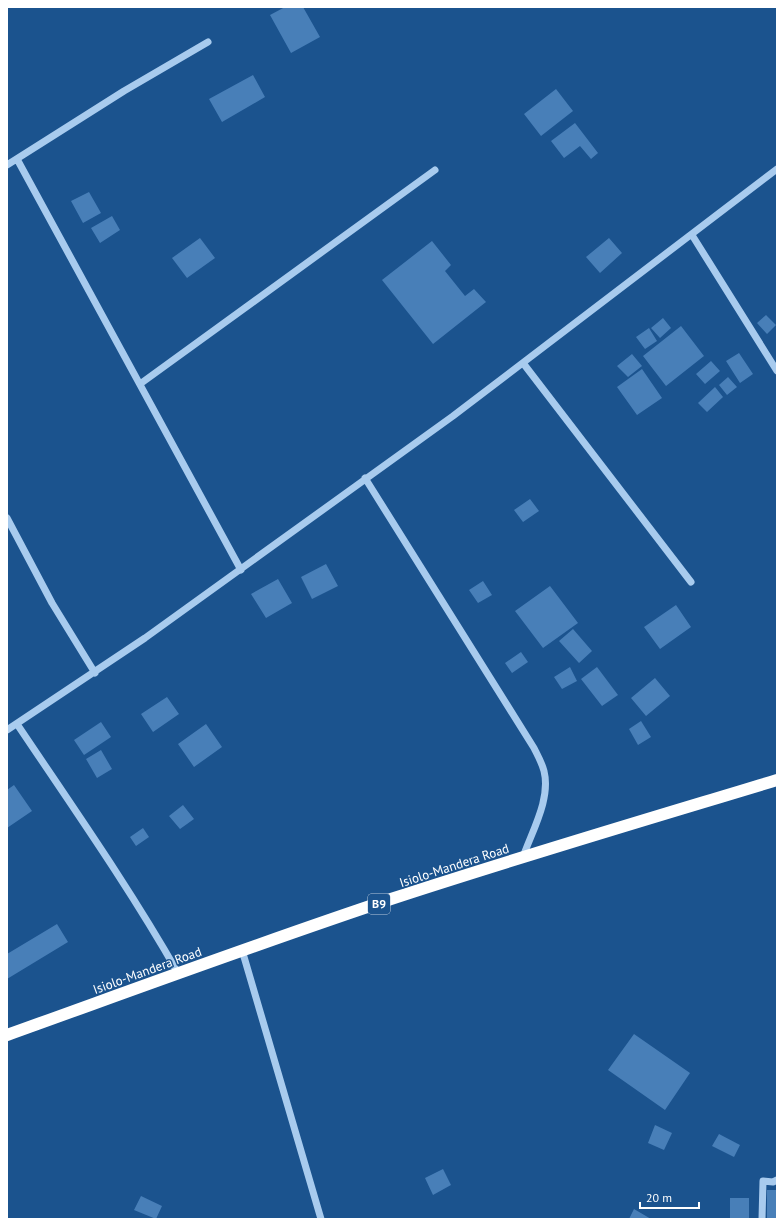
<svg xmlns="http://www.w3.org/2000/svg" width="784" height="1226" font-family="'PT Sans',sans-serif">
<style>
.building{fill:#487fb8}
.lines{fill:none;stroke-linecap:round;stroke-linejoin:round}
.minor{stroke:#a8cbee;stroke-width:7}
.highway{stroke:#fff;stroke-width:12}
.labels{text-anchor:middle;stroke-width:3;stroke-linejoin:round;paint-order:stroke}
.shield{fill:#1b538e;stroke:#bbcbdd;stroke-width:1}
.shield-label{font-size:12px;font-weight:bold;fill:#fff}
.street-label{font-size:13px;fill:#fff;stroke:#1b538e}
</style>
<rect width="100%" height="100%" fill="#1b538e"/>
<path class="building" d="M285,7h18l17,30 -29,16 -21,-38z
M253,75l12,22 -43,25 -13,-23z
M556,89l17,22 -32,25 -17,-22z
M575,123l23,30 -7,6 -11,-13 -16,12 -13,-17z
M89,192l12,21 -18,10 -12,-22z
M112,216l8,14 -20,13 -9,-15z
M200,238l15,20 -28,20 -15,-20z
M609,238l13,15 -22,20 -14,-16z
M432,241l19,24 -6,6 20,25 9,-7 12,13 -53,42 -51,-64z
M766,315l10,10 -9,9 -10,-11z
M663,318l8,10 -11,10 -9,-10z
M681,326l23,30 -38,30 -23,-30z
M649,328l8,13 -12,8 -9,-12z
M739,353l14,21 -13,9 -14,-22z
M632,354l10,12 -14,11 -11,-11z
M711,361l9,10 -15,13 -9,-10z
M642,369l20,29 -25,17 -20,-28z
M728,377l9,10 -10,8 -8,-10z
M715,387l8,10 -16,15 -9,-9z
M530,499l9,12 -16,11 -9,-12z
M326,564l12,22 -26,13 -11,-22z
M278,579l14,24 -26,15 -15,-24z
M483,581l9,14 -14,8 -9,-13z
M550,586l28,37 -35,25 -28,-37z
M676,605l15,22 -31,22 -16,-22z
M573,629l19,22 -13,12 -20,-22z
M521,652l7,10 -16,11 -7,-10z
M570,667l7,14 -15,8 -8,-12z
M597,667l21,28 -16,11 -21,-27z
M655,678l15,18 -24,20 -15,-18z
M167,697l12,17 -26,18 -12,-18z
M641,721l10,16 -13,8 -9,-16z
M101,722l10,15 -27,18 -10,-15z
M206,724l16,23 -28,20 -16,-23z
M101,750l11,19 -15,9 -11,-19z
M14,785l18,26 -25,17v-38z
M183,805l11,14 -14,10 -11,-13z
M143,828l6,9 -13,9 -6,-9z
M57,924l11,18 -61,37v-25z
M634,1034l56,39 -25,37 -57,-40z
M655,1125l17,8 -8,17 -16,-7z
M719,1134l21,11 -6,12 -22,-11z
M443,1169l8,16 -18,10 -8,-17z
M767,1190h10v29h-10z
M141,1196l21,10 -6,13 -22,-9z
M730,1198h19v21h-19z
M634,1209l17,10h-22z"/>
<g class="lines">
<path class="minor" d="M17,159l224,411
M7,165l117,-74 84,-49
M692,235l85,136
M523,363l168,219
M140,384l295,-214
M365,478l169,270c4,8 8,15 10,23 7,28 -12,60 -21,86
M7,518l45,85 43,70
M17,724c55,82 112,163 161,249
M7,730l138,-92 308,-222 324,-247
M242,950l79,269
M762,1219l1,-38 10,1 4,-2"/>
<path class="highway" d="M7,1035c128,-46 255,-93 384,-136 128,-42 257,-80 386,-119"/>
</g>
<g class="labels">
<rect class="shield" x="368" y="894" width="22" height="20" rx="3"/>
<g class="shield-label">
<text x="379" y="908">B9</text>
</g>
<g class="street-label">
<text transform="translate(454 865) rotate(-18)" y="5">Isiolo-Mandera Road</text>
<text transform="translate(147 970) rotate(-20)" y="5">Isiolo-Mandera Road</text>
</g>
</g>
<rect width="784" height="1226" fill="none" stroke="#ffffff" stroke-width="16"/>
<path d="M640 1202v6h59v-6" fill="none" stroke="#ffffff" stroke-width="2"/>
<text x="646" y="1202" font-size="12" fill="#ffffff" stroke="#1b538e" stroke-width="3" paint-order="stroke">20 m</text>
</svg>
